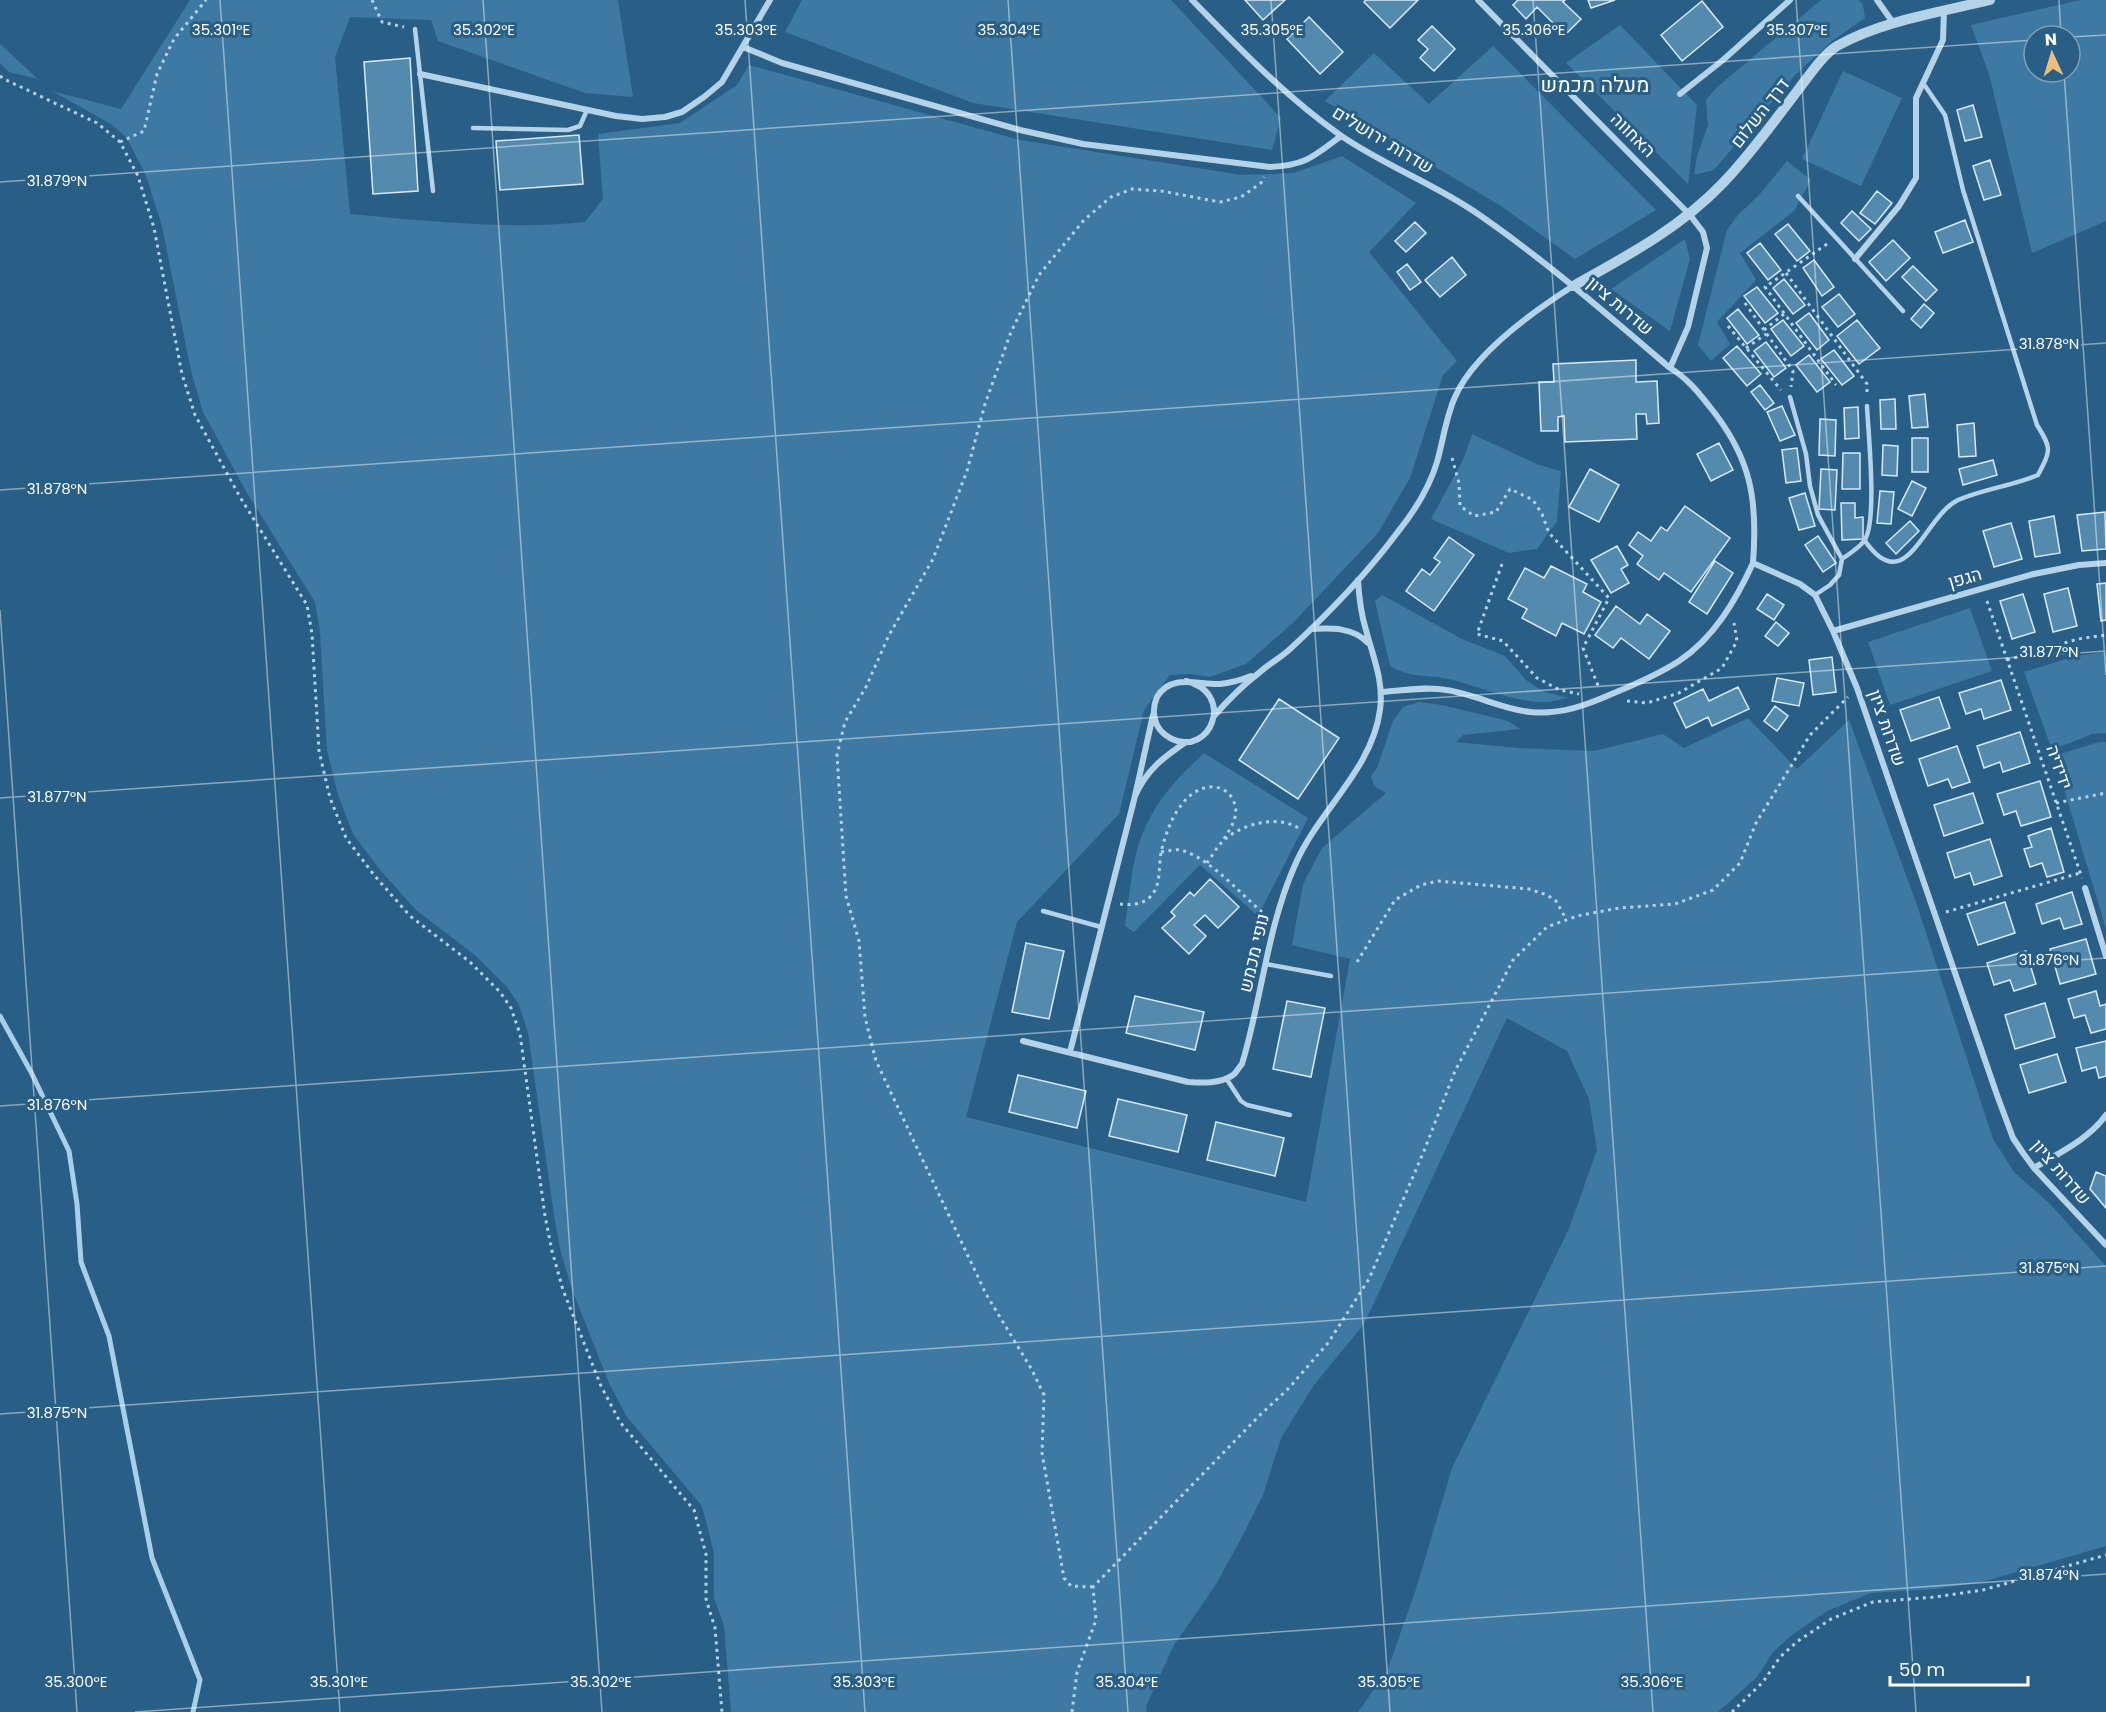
<svg xmlns="http://www.w3.org/2000/svg" width="2106" height="1712" font-family="Poppins,Heebo,sans-serif">
<style>
.green{fill:#3d79a2;fill-rule:evenodd}
.lines{fill:none;stroke-linecap:round;stroke-linejoin:round}
.stream{stroke:#a9cfe8;stroke-width:5}
.building{fill:#558aaf;stroke:#d7eaf6;stroke-width:1.5}
.path{stroke:#b4d3e8;stroke-width:3;stroke-dasharray:3 4.5;stroke-linecap:butt}
.service{stroke:#b4d3e8;stroke-width:4.5}
.minor{stroke:#b4d3e8;stroke-width:6}
.tertiary{stroke:#b4d3e8;stroke-width:10}
.ticks{fill:none;stroke:#fff;stroke-width:1.5;stroke-opacity:0.45}
.labels{text-anchor:middle;stroke-width:6;stroke-linejoin:round;paint-order:stroke}
.street-label{font-size:18px;fill:#fff;stroke:#295f86}
.quarter-label{font-size:21px;fill:#fff;stroke:#295f86}
.ticks-label{font-size:15px;text-anchor:middle;fill:#fff;stroke:#295f86;stroke-width:6;stroke-linejoin:round;paint-order:stroke}
</style>
<rect width="100%" height="100%" fill="#295f86"/>
<path class="green" d="M190,0h428l15,97 -48,-4 -147,-52 -7,-21 -81,-3 -15,40 15,157c78,7 156,16 235,8l18,-23 -5,-65 82,-11 57,-38 12,-20 271,75 222,35 52,-2 48,-17 74,47 -47,49 88,109 -14,14 -33,103 -32,55 -85,90 -47,41 -36,13 -19,-3 -21,1 -26,35 -25,104 -102,108 -51,195 340,85 44,-243 -58,-14 11,-61 19,-36 64,-55 -12,-7 -3,-10 6,-8 16,-47 10,-14 16,-5 23,3 66,16 12,8 -57,6 -7,7 62,6 76,3 69,-17 21,14 64,-30 49,51 52,-49 68,185 76,234 21,33 36,32 56,62v280l-124,36 -48,7 -63,4 -44,18 -34,23 -20,18 -16,25 -39,35h-360l29,-41 29,-82 36,-121 116,-237 29,-81 -8,-51 -22,-48 -60,-33 -143,306 -50,61 -33,53 -18,57 -20,40 -28,51 -41,59 -28,61 1,6h-416l-7,-86 -10,-28v-45l-12,-47 -75,-89 -18,-34 -38,-96 -11,-38 -6,-34 -26,-182 -9,-28 -12,-18 -31,-31 -60,-46 -36,-40 -27,-36 -15,-39 -11,-45 -7,-117 -5,-31 -68,-109 -44,-81 -12,-41 -29,-145 -17,-53 -19,-36 -15,-13 -59,-33 69,18z
M802,0h369l110,118 -9,32 -299,-47 -188,-71z
M1821,0h38l4,5 2,13 -33,23 -36,33 -82,96 -20,5 3,-19 11,-31 -2,-25 10,-12z
M2080,0h26v221l-74,32 -43,-179 -18,-49zM2034,36h36v36h-36z
M1620,25l77,80 -9,79 -122,-121z
M0,44l38,35 -29,-7 -9,-9z
M1493,46l163,164 -81,49 -74,-53 -176,-105 49,-48 55,51z
M1843,71l59,27 -41,88 -59,-27z
M1787,161l24,19 -17,31 -54,42 16,27 -39,42 13,22 -19,17 -13,-16 29,-115 11,-15 21,-20z
M1685,239l5,20 -20,72 -59,-42z
M1472,434l67,31 22,6 -4,50 -20,28 -28,4 -78,-34 32,-59z
M1382,595l80,44 43,17 21,24 16,11 26,7c-7,1 -15,4 -23,4 -30,1 -66,-16 -96,-23 -23,-5 -37,0 -59,-13l-15,-65z
M1970,608l22,63 -102,34 -22,-63z
M2106,652v81l-14,1 -40,16 -28,-78 51,-16z
M2099,742h7v187l-52,-173z
M1204,753l104,65 -50,98 -58,-51 -66,67 -9,-6c5,-31 6,-67 19,-96 13,-31 36,-55 60,-77z"/>
<g class="lines">
<path class="stream" d="M0,1016l31,56 38,79 8,53 4,58 28,74 43,222 48,122 -7,32"/>
</g>
<path class="building" d="M1245,0h40l-22,20z
M1366,0h52l-28,28 -26,-26z
M1518,0h47l-2,2 18,17 -16,16 -28,-28 -11,12 -13,-14z
M1588,0h27l-24,8z
M1702,1l21,26 -41,34 -21,-26z
M1309,17l34,35 -23,22 -33,-35z
M1432,26l23,23 -21,22 -14,-13 8,-9 -10,-9z
M410,58l8,133 -45,3 -9,-132z
M1973,105l9,32 -17,4 -8,-31z
M579,135l4,49 -83,6 -4,-49z
M1990,160l11,35 -17,5 -11,-34z
M1877,191l15,12 -17,21 -15,-11z
M1852,211l19,18 -12,12 -18,-18z
M1965,220l8,22 -30,11 -8,-21z
M1415,222l11,11 -20,19 -11,-11z
M1788,224l22,27 -13,10 -22,-27z
M1893,240l17,18 -24,23 -17,-19z
M1760,243l21,27 -13,10 -21,-27z
M1452,257l14,18 -26,22 -15,-17z
M1814,260l20,27 -12,9 -19,-28z
M1407,264l14,18 -11,8 -13,-18z
M1913,266l24,24 -11,11 -24,-24z
M1784,279l21,26 -12,9 -20,-26z
M1757,287l21,26 -13,10 -21,-27z
M1839,294l16,20 -17,13 -16,-20z
M1924,304l10,9 -13,15 -10,-9z
M1738,309l21,26 -12,9 -20,-26z
M1809,313l20,27 -12,10 -21,-27z
M1783,320l21,26 -13,10 -20,-27z
M1857,320l23,28 -21,16 -22,-28z
M1766,342l20,26 -12,9 -20,-26z
M1737,346l24,28 -14,12 -24,-28z
M1834,350l20,26 -12,9 -21,-26z
M1809,355l21,27 -13,10 -21,-27z
M1636,360v22l21,-1 2,42 -12,1 -1,-10h-10l1,25 -72,3 -1,-26 -6,1v14h-17l-2,-49h15l-1,-18z
M1760,385l14,18 -9,7 -14,-18z
M1925,394l3,33 -16,1 -3,-32z
M1895,399l1,30h-15l-1,-29z
M1782,406l13,29 -15,6 -13,-29z
M1858,407l1,31 -14,1 -1,-31z
M1820,419l16,1 -1,36 -16,-1z
M1974,423l2,33 -17,1 -2,-32z
M1912,438h16v34h-16z
M1719,443l14,27 -22,11 -14,-27z
M1883,445l15,1 -1,30 -15,-1z
M1797,448l4,33 -15,2 -4,-33z
M1843,453h17v36h-18z
M1993,460l4,15 -34,10 -4,-16z
M1590,469l29,16 -20,37 -30,-15z
M1821,469l16,1 -2,40 -16,-1z
M1912,481l14,7 -14,28 -14,-7z
M1880,491l14,1 -3,32 -14,-1z
M1805,493l10,33 -16,4 -10,-32z
M1841,503h14v15l8,-1v22l-21,1z
M1685,506l45,32 -39,54 -27,-19 -5,7 -22,-16 6,-8 -14,-11 9,-13 13,9 10,-14 6,4z
M2105,512l1,37 -24,2 -5,-36z
M2054,516l6,37 -25,4 -6,-36z
M1910,521l9,10 -23,23 -10,-11z
M2011,523l11,36 -28,8 -11,-36z
M1818,536l18,27 -13,9 -18,-27z
M1449,537l25,18 -40,56 -28,-20 16,-22 8,6 10,-13 -6,-4z
M1617,546l11,19 -7,4 8,14 -18,10 -20,-33z
M1715,561l18,12 -26,41 -18,-12z
M1551,566l36,18 -4,8 18,10 -17,32 -22,-11 -6,13 -34,-18 5,-9 -19,-10 17,-31 19,10z
M2106,583v37l-5,1 -4,-37z
M2068,588l9,38 -24,6 -9,-38z
M1767,594l17,11 -10,15 -17,-11z
M2023,594l12,38 -23,7 -12,-38z
M1616,606l24,18 7,-10 23,17 -21,28 -28,-21 -8,10 -18,-13z
M1776,622l13,11 -11,13 -13,-10z
M1832,657l4,35 -23,3 -4,-35z
M1777,678l27,5 -5,23 -27,-5z
M2001,680l10,30 -27,9 -3,-10 -15,5 -7,-21z
M1738,687l11,22 -37,17 -4,-9 -22,11 -12,-25 29,-14 6,12z
M1939,697l11,31 -39,13 -11,-31z
M1279,699l60,39 -41,61 -59,-39z
M1775,706l13,10 -11,15 -13,-10z
M2020,732l10,31 -27,9 -3,-10 -16,6 -7,-22z
M1957,746l13,36 -18,6 -4,-9 -20,7 -9,-27z
M2040,781l11,36 -30,9 -5,-15 -12,4 -7,-21z
M1973,793l10,30 -39,13 -10,-31z
M2051,828l13,44 -17,5 -5,-14 -12,4 -6,-18 8,-2 -4,-11z
M1990,839l12,37 -28,9 -4,-12 -15,5 -8,-25z
M1210,879l29,28 -21,21 -13,-13 -11,10 12,11 -17,18 -27,-26 13,-12 -4,-4 19,-20 4,4z
M2072,892l10,32 -18,5 -4,-11 -18,6 -6,-20z
M2005,902l10,31 -37,12 -11,-31z
M2086,939l10,35 -36,10 -10,-35z
M1026,943l38,8 -15,68 -37,-7z
M2026,951l10,33 -22,7 -4,-11 -16,5 -7,-22z
M2096,991l4,15 6,-2v25l-15,4 -6,-18 -11,3 -6,-19z
M1135,996l69,16 -9,38 -69,-17z
M1287,1001l38,7 -14,69 -38,-8z
M2045,1003l10,34 -40,12 -10,-34z
M2106,1041v35l-7,2 -3,-11 -14,4 -6,-23z
M2057,1054l9,28 -37,11 -9,-28z
M1018,1075l68,16 -9,37 -68,-16z
M1118,1099l69,16 -9,37 -69,-16z
M1216,1122l68,16 -9,38 -68,-16z
M2096,1172l10,4v32l-16,-19z"/>
<g class="lines">
<path class="path" d="M372,0l10,22 22,5
M0,76l4,3 93,44 23,19 18,34 16,52 28,146 13,41 45,82 67,108 5,29 7,117 11,47 16,40 28,37 36,41 60,46 30,30 11,16 9,26 25,182 7,35 11,39 38,96 19,36 74,88 12,44v45l9,29 7,84
M120,142l24,-11 13,-57 17,-35 32,-39
M1827,244l-62,43 71,98
M1786,273l81,111v11
M1745,303l48,68 -2,16
M1728,326l53,64
M1764,330l20,-16
M1746,348l20,-14
M1452,458l7,25 1,23 14,10 22,-4 14,-23 23,11 9,14 7,19 60,65 -26,50 16,40
M1502,564l-25,70 26,7 34,37 23,12 19,4
M1987,601l95,277
M2007,660l71,-21 28,-4
M1627,701l20,2 32,-10 43,-25 15,-27 -3,-18
M2056,803l50,-10
M1161,852c8,-1 16,-4 23,-1 27,9 56,42 78,61l4,1
M1207,863c4,-6 9,-14 14,-20 18,-19 59,-30 80,-13
M1120,904c10,1 22,1 30,-7 12,-12 8,-30 11,-44 5,-25 21,-64 49,-66 9,-1 19,4 23,13 8,15 -3,29 -11,42
M1946,912l134,-39
M1357,962l38,-62 26,-15 17,-4 91,8 18,6 9,6 10,18
M1093,1587l-22,-1 -7,-8 -22,-125 2,-58 -12,-25 -46,-76 -110,-233 -11,-44 -6,-76 -13,-45 -9,-141 8,-33 21,-35 23,-52 44,-76 34,-88 18,-67 26,-72 28,-57 45,-55 27,-23 21,-8 29,2 59,11 21,-5 20,-14 3,-6
M1072,1712l5,-40 19,-52 -3,-33 167,-172 29,-27 39,-45 41,-64 55,-128 31,-80 58,-111 34,-33 30,-11 42,-8 56,-4 38,-14 27,-27 16,-40 54,-88 38,-38
M1732,1712l31,-30 17,-25 18,-16 33,-22 42,-17 62,-5 48,-7 123,-35"/>
<path class="service" d="M415,29l18,162
M473,128l95,2 12,-4 7,-16
M1798,196l105,115
M1790,397l16,57 4,32 8,29 24,44 -3,16 -9,10 -15,10
M1865,541c42,59 58,-24 93,-41 25,-11 54,-14 80,-25 13,-25 14,-26 -1,-50l-74,-235 -18,-75 -22,-32
M1842,559c7,-5 17,-11 22,-18 14,-18 4,-110 3,-135
M1043,911l58,16
M1266,964l65,12
M1226,1078l15,23 6,4 43,10"/>
<path class="minor" d="M1192,0c47,48 93,96 148,135 43,30 95,49 138,79 68,47 130,101 192,154 17,10 28,24 40,39 41,51 48,92 43,156l47,21 15,11 18,36 24,57 140,407 16,43 10,15 11,15 72,77
M1478,0l212,215 13,17 4,16 -19,79 -18,41
M1877,0l17,24
M743,47l39,16 238,67 63,14 187,23c36,-2 43,-10 71,-31
M420,74l196,42 26,3 23,-2 17,-5 22,-15 18,-15 48,-82
M1680,94l43,-34 67,-60
M1855,259l44,-53 17,-28v-80l27,-58 1,-29
M1311,629c20,-1 42,-2 57,14
M1833,631l201,-57 45,-9 27,-2
M1186,681c50,12 25,76 -14,58 -8,-4 -15,-10 -17,-20 -2,-7 -1,-15 2,-22 14,-24 41,-12 63,-13 11,-1 21,-4 31,-8
M1382,692c21,-1 44,-6 64,-2 29,4 55,19 84,22 31,3 57,-7 84,-19 22,-9 45,-19 65,-32 35,-23 57,-61 74,-98
M1153,715l-18,81c12,-27 28,-38 51,-54
M1214,716c14,-16 29,-31 46,-44 9,-8 20,-14 29,-22 39,-36 76,-74 108,-117 17,-21 32,-44 40,-71 6,-21 9,-45 18,-65 19,-44 79,-86 118,-111
M2085,888l21,68
M1023,1041l165,41c14,1 32,2 45,-7 3,-2 6,-8 9,-11 20,-66 25,-136 53,-199 23,-54 77,-95 85,-155 4,-29 -7,-53 -14,-80 -5,-16 -7,-33 -8,-50
M1070,1052l65,-256
M2034,1168c25,-15 55,-29 72,-53"/>
<path class="tertiary" d="M1573,286c54,-30 107,-58 150,-103 27,-28 49,-59 72,-89 11,-14 27,-39 42,-48 44,-25 104,-34 153,-46"/>
</g>
<path class="ticks" d="M220,0l120,1712M483,0l119,1712M745,0l120,1712M1008,0l120,1712M1271,0l119,1712M1533,0l120,1712M1796,0l120,1712M2059,0l2,36M2070,37l36,-2M2064,72l42,603M0,182l2034,-142M0,490l2106,-147M0,610l77,1102M0,798l2106,-147M0,1106l2106,-148M0,1414l2106,-148M135,1712l1971,-138"/>
<g class="labels">
<g class="street-label">
<text transform="translate(1760 113) rotate(-52)" y="6">דרך השלום</text>
<text transform="translate(1633 135) rotate(45)" y="6">האחווה</text>
<text transform="translate(1383 140) rotate(31)" y="6">שדרות ירושלים</text>
<text transform="translate(1620 306) rotate(40)" y="6">שדרות ציון</text>
<text transform="translate(1965 578) rotate(-16)" y="6">הגפן</text>
<text transform="translate(1887 728) rotate(71)" y="6">שדרות ציון</text>
<text transform="translate(2059 767) rotate(71)" y="6">ידידיה</text>
<text transform="translate(1254 953) rotate(-77)" y="6">נופי מכמש</text>
<text transform="translate(2061 1172) rotate(49)" y="6">שדרות ציון</text>
</g>
<g class="quarter-label">
<text x="1595" y="92">מעלה מכמש</text>
</g>
</g>
<g class="ticks-label">
<text x="221" y="35">35.301°E</text>
<text x="484" y="35">35.302°E</text>
<text x="746" y="35">35.303°E</text>
<text x="1009" y="35">35.304°E</text>
<text x="1272" y="35">35.305°E</text>
<text x="1534" y="35">35.306°E</text>
<text x="1797" y="35">35.307°E</text>
<text x="57" y="186">31.879°N</text>
<text x="2049" y="349">31.878°N</text>
<text x="57" y="494">31.878°N</text>
<text x="2049" y="657">31.877°N</text>
<text x="57" y="802">31.877°N</text>
<text x="2049" y="965">31.876°N</text>
<text x="57" y="1110">31.876°N</text>
<text x="2049" y="1273">31.875°N</text>
<text x="57" y="1418">31.875°N</text>
<text x="2049" y="1580">31.874°N</text>
<text x="76" y="1687">35.300°E</text>
<text x="339" y="1687">35.301°E</text>
<text x="601" y="1687">35.302°E</text>
<text x="864" y="1687">35.303°E</text>
<text x="1127" y="1687">35.304°E</text>
<text x="1389" y="1687">35.305°E</text>
<text x="1652" y="1687">35.306°E</text>
</g>
<g transform="translate(2052 54) rotate(356)"><circle r="28" fill="#295f86" stroke="#7f9fb6" stroke-width="1.5"/>
<path d="M0-4.5L10 22L0 15L-10 22Z" fill="#efbd7a"/>
<text y="-9" font-size="16" font-weight="bold" text-anchor="middle" fill="#ffffff">N</text>
</g>
<path d="M1890 1676v9h138v-9" fill="none" stroke="#ffffff" stroke-width="3"/>
<text x="1899" y="1676" font-size="18" fill="#ffffff" stroke="#295f86" stroke-width="4.5" paint-order="stroke">50 m</text>
</svg>
